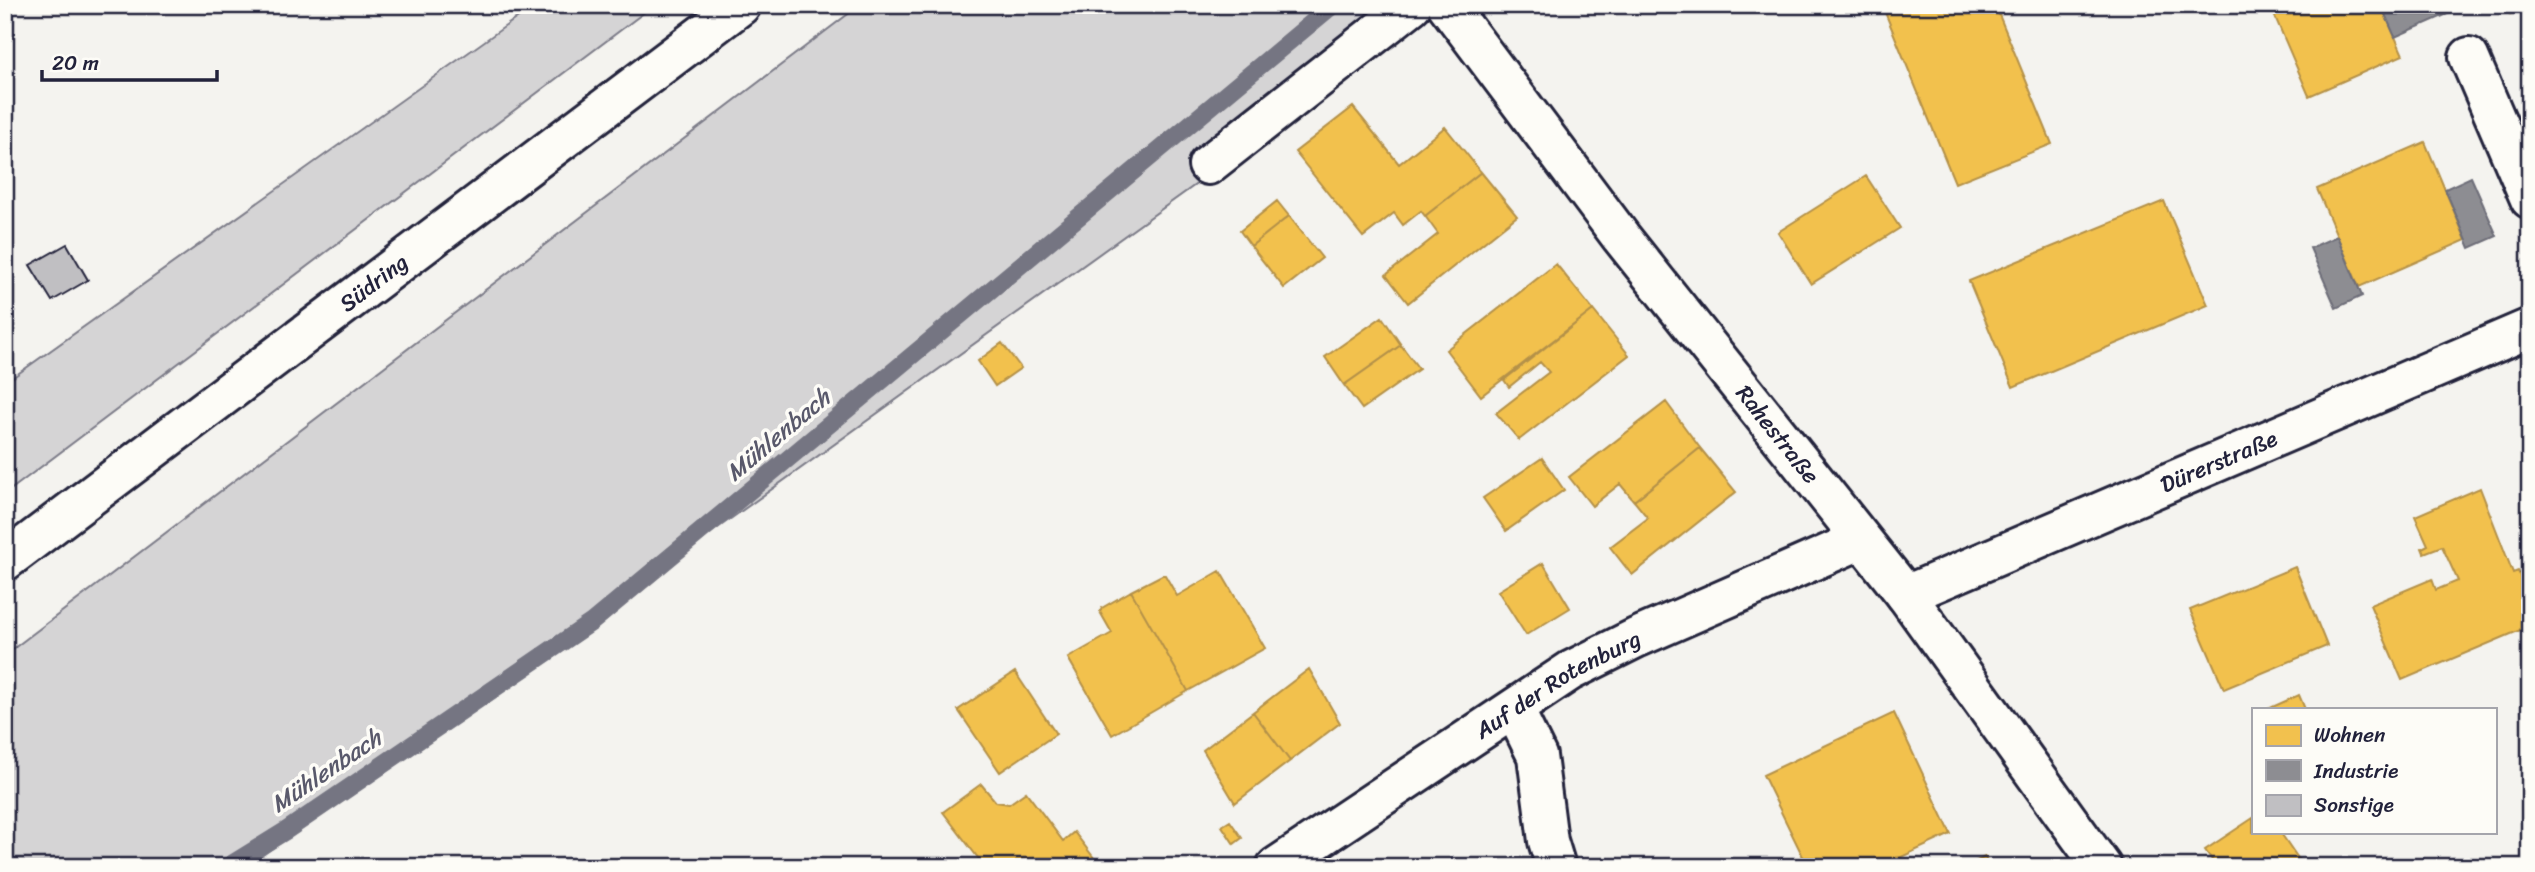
<svg xmlns="http://www.w3.org/2000/svg" width="2535" height="872" font-family="Sriracha,sans-serif">
<style>
.green{fill:#d5d4d5;stroke:#7c7b88;stroke-width:2}
.homes{fill:#f2c14e;stroke:#b49148;stroke-width:2}
.industry{fill:#8d8d92;stroke:#6d6d78;stroke-width:2}
.lines{fill:none;stroke-linecap:round;stroke-linejoin:round}
.stream{stroke:#757582;stroke-width:18}
.building{fill:#c0bfc2;stroke:#22223b;stroke-width:2}
.minor-casing{stroke:#22223b;stroke-width:44}
.major-casing{stroke:#22223b;stroke-width:44}
.minor{stroke:#fdfcf7;stroke-width:38}
.major{stroke:#fdfcf7;stroke-width:38}
.labels{text-anchor:middle;stroke-width:7;stroke-linejoin:round;paint-order:stroke}
.street-label{font-size:23px;fill:#22223b;stroke:#fdfcf7}
.water-label{font-size:24px;font-style:italic;fill:#59596b;stroke:#fdfcf7}
</style>
<rect width="100%" height="100%" fill="#f4f3ef"/>
<filter id="ink" filterUnits="userSpaceOnUse"><feTurbulence type="fractalNoise" baseFrequency=".0143" numOctaves="2"/><feDisplacementMap in="SourceGraphic" scale="14" xChannelSelector="R" yChannelSelector="G"/><feConvolveMatrix kernelMatrix="1 2 1 2 8 2 1 2 1" color-interpolation-filters="sRGB"/></filter>
<g filter="url(#ink)">
<path class="green" d="M535,5h119l-649,489v-111z
M860,5h538l17,22 -1169,840h-241v-212z"/>
<path class="homes" d="M1882,5h113l57,139 -97,39z
M2270,5h111l22,50 -94,41z
M2506,5h24v1l-20,8z
M1353,107l46,57 46,-37 36,45 -56,44 -4,-5 -18,14 -9,-12 -31,24 -68,-85z
M2425,142l41,98 -107,47 -42,-98z
M1481,172l36,44 -109,87 -22,-28 52,-41 -13,-18z
M1866,176l34,52 -89,56 -33,-52z
M1277,201l12,15 -38,30 -11,-15z
M2164,201l44,104 -195,82 -44,-106z
M1289,216l33,42 -38,30 -33,-42z
M1556,264l37,46 -112,86 -35,-46z
M1593,310l36,45 -110,85 -23,-27 53,-41 -9,-10 -31,25 -5,-7z
M1382,317l19,28 -57,40 -19,-28z
M1002,343l19,25 -26,18 -17,-25z
M1401,345l18,24 -57,40 -18,-24z
M1666,402l34,46 -66,53 -14,-17 -28,22 -23,-29z
M1700,448l36,44 -104,83 -22,-28 38,-29 -14,-17z
M1542,458l22,32 -58,41 -23,-33z
M2480,488l33,85 5,-2 12,27v28l-128,54 -32,-75 62,-26 4,11 22,-9 -16,-35 -18,7 -2,-5 6,-3 -13,-29z
M1543,563l27,45 -44,27 -28,-44z
M2295,567l32,79 -103,43 -34,-79z
M1220,571l45,77 -77,43 -57,-100 31,-16h3l12,21z
M1131,591l57,100 -76,44 -44,-77 44,-25 -12,-21 2,-4z
M1309,669l31,54 -50,38 -37,-49z
M1015,672l41,62 -56,38 -42,-62z
M2299,695l6,14h-37z
M1253,712l37,49 -55,42 -32,-53z
M1894,713l57,121 -71,33h-72l-45,-92z
M981,784l15,18 13,2 17,-12 37,49 11,-9 27,35h-116l-42,-55z
M2253,818v14h27l24,35h-87l-12,-17z
M1230,821l12,17 -8,6 -12,-18z
M1985,857l4,10h-24z"/>
<path class="industry" d="M2381,5h87l-73,32z
M2471,177l26,59 -27,12 -25,-59z
M2337,236l25,60 -26,12 -26,-60z"/>
<g class="lines">
<path class="stream" d="M227,867l60,-37 305,-208 741,-617"/>
</g>
<path class="building" d="M67,244l21,36 -36,21 -22,-36z"/>
<g class="lines">
<defs>
<g id="minor">
<path id="s1" d="M1447,5l174,232 285,358 196,272"/>
<path d="M2469,57l61,142"/>
<path d="M1208,165l204,-160"/>
<path id="s2" d="M1906,595l624,-267"/>
<path d="M1514,709l23,47 11,85 8,26"/>
<path id="s3" d="M1276,867l294,-196 66,-33 224,-98"/>
</g>
<g id="major">
<path id="s4" d="M5,561l736,-556"/>
</g>
</defs>
<use href="#minor" class="minor-casing"/>
<use href="#major" class="major-casing"/>
<use href="#minor" class="minor"/>
<use href="#major" class="major"/>
</g>
</g>
<g class="labels">
<g class="street-label">
<text dy="8" stroke="none"><textPath href="#s4" startOffset="462">Südring</textPath></text>
<text dy="8" stroke="none"><textPath href="#s1" startOffset="542">Rahestraße</textPath></text>
<text dy="8" stroke="none"><textPath href="#s2" startOffset="340">Dürerstraße</textPath></text>
<text dy="8" stroke="none"><textPath href="#s3" startOffset="336">Auf der Rotenburg</textPath></text>
</g>
<g class="water-label">
<text transform="translate(778 435) rotate(-40)" y="8">Mühlenbach</text>
<text transform="translate(326 771) rotate(-34)" y="8">Mühlenbach</text>
</g>
</g>
<rect width="2535" height="872" fill="none" stroke="#fdfcf7" stroke-width="28"/>
<rect x="14" y="14" width="2507" height="844" fill="none" stroke="#22223b" stroke-width="2.5" filter="url(#ink)"/>
<rect x="2252" y="708" width="245" height="126" fill="#fdfcf7" stroke="#a5a5ac" stroke-width="2"/>
<rect x="2266" y="725" width="35" height="21" fill="#f2c14e" stroke="#a5a5ac" stroke-width="2"/>
<text x="2314" y="742" font-size="21" fill="#22223b">Wohnen</text>
<rect x="2266" y="760" width="35" height="21" fill="#8d8d92" stroke="#a5a5ac" stroke-width="2"/>
<text x="2314" y="778" font-size="21" fill="#22223b">Industrie</text>
<rect x="2266" y="795" width="35" height="21" fill="#c0bfc2" stroke="#a5a5ac" stroke-width="2"/>
<text x="2314" y="812" font-size="21" fill="#22223b">Sonstige</text>
<path d="M42 70v10h175v-10" fill="none" stroke="#22223b" stroke-width="3.5"/>
<text x="52" y="70" font-size="21" fill="#22223b" stroke="#fdfcf7" stroke-width="5" paint-order="stroke">20 m</text>
</svg>
